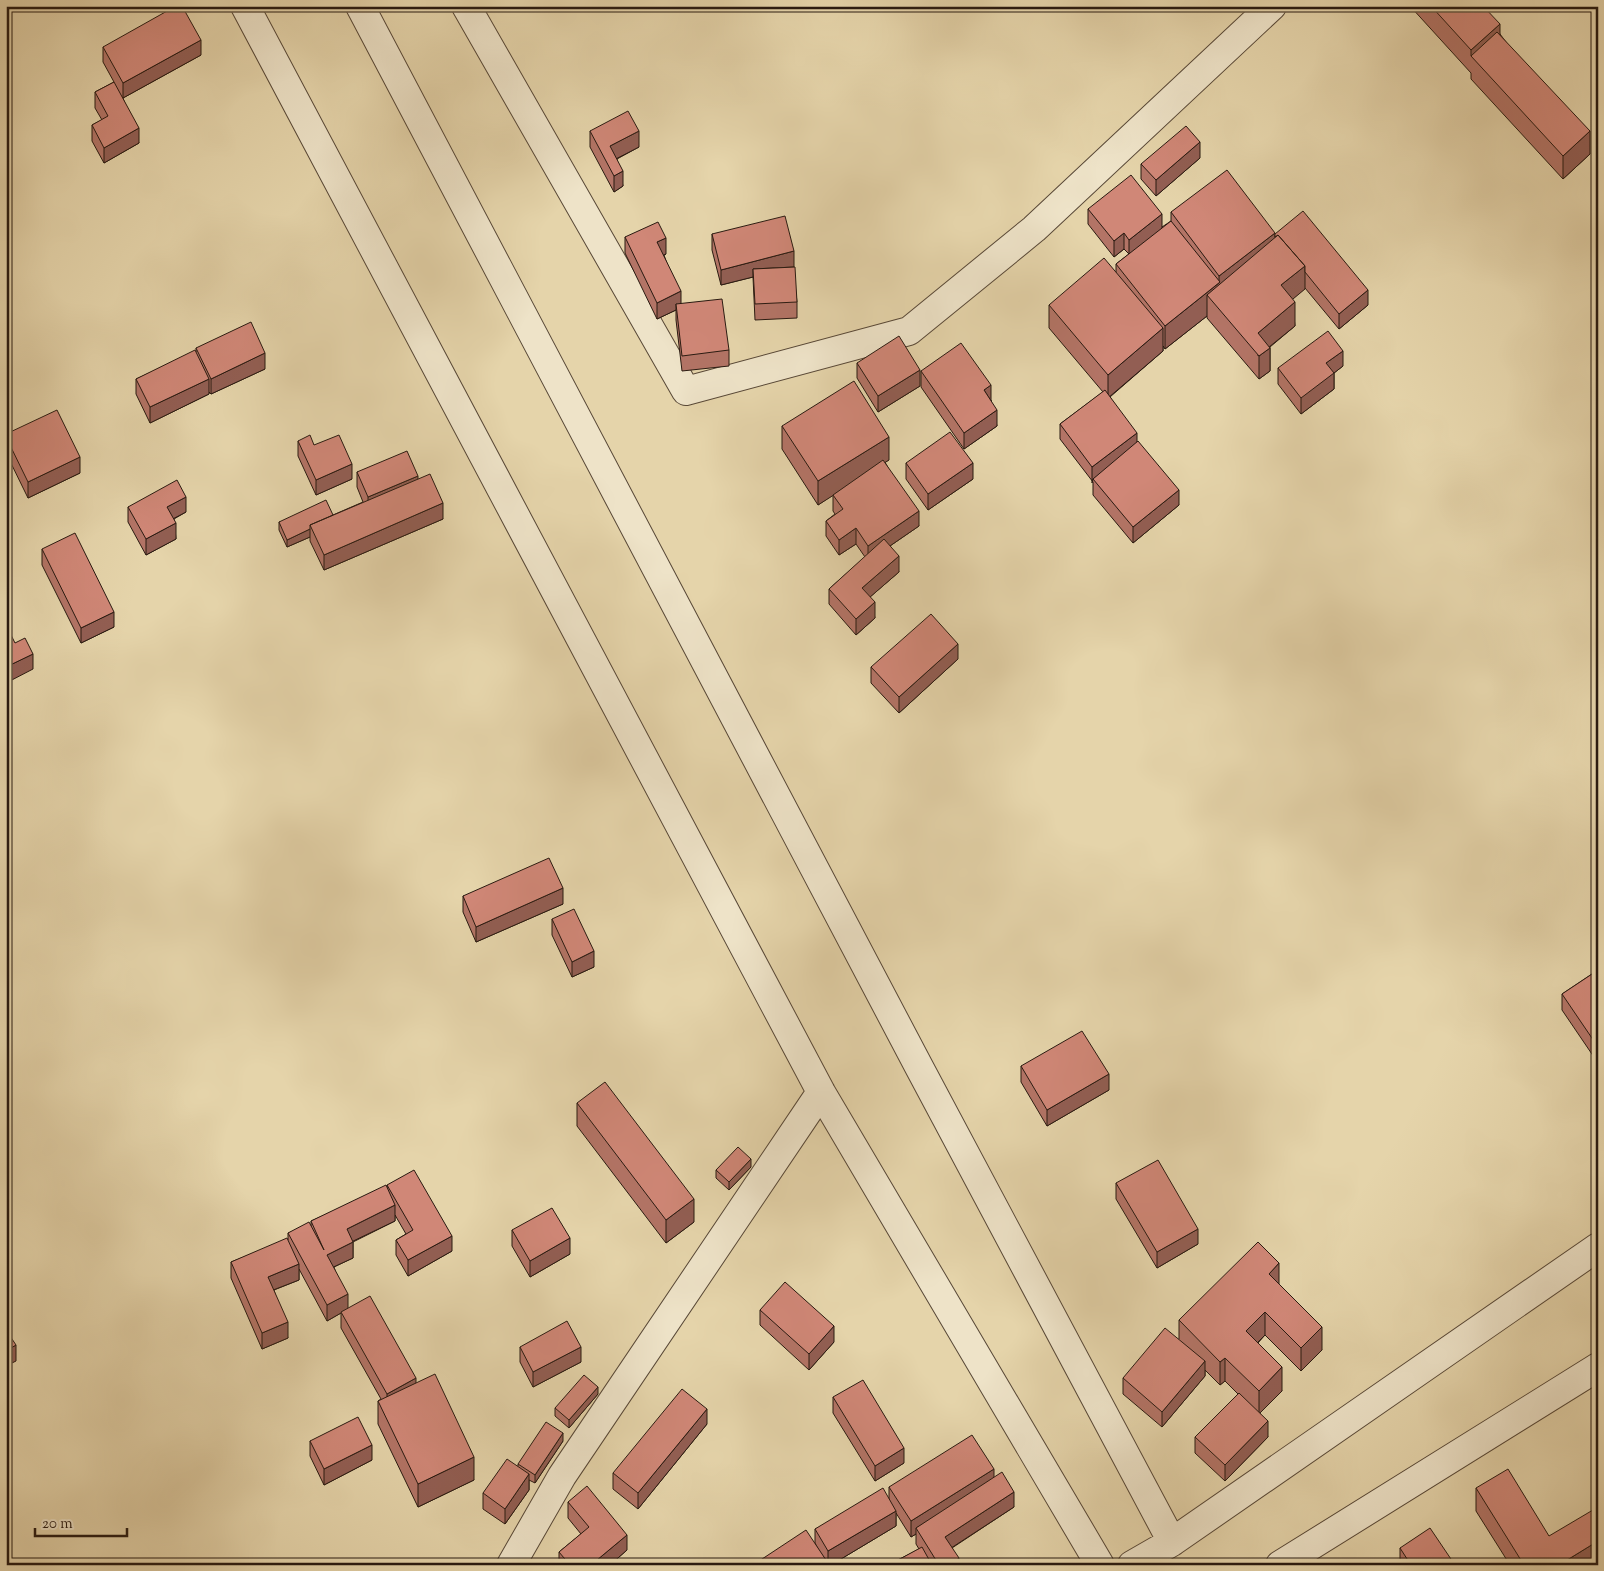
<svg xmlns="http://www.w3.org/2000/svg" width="1604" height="1571" font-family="'Sorts Mill Goudy',serif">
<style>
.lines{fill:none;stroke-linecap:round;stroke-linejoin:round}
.minor-casing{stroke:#584837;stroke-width:30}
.minor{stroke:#eee3c8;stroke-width:28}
.wall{fill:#b37466;stroke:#291a11}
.shaded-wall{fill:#925e53;stroke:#291a11}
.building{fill:#d08777;stroke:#291a11}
</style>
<rect width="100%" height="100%" fill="#e5d4aa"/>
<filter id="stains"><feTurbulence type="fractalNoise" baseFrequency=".004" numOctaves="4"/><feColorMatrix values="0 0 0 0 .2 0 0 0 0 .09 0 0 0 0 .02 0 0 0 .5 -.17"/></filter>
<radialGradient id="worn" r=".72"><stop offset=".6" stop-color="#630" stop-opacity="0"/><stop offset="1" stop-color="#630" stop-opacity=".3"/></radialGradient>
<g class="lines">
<defs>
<path id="minor" d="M245,6l576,1086 279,473
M360,6l558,1059 254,477
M466,6l220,385 223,-60 125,-102 238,-223
M511,1565l51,-89 259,-384
M1132,1565l40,-23 426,-295
M1280,1565l318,-198"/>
</defs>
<use href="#minor" class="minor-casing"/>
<use href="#minor" class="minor"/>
</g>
<path class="wall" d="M1410,6h73l17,28 90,120 -27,25 -92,-100v-6z
M103,47l98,8 -78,43 16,45 -35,20 -12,-22v-16l10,-5 -7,-12v-16l19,-10 -11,-20z
M590,131l49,16 -22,12 6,27 -9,6 -24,-45z
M1200,158l-44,38 -15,-17v-15z
M1088,209l74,18 9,-6v-9l104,22 93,71 -29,24 -34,-41 -13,11 3,27 -25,21v24l-11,8 -52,-61v-2l-42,33 -2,-3v5l-53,46 27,45 42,63 -46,38 -40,-48v-13l-33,-43v-15l43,-32 -54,-64v-23l67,-32v-9l13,-10 -5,-5 -10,8 -26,-33z
M712,234l81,33 4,35v16l-42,2 -2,-43 -32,8 -9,-35z
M625,237l41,17 -2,1 17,49 48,46v16l-47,5 -6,-51v-10l-19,9 -32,-66z
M196,348l69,21 -54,25 -2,-2v2l-59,29 -14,-29v-15l60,-27z
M857,363l63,23 -42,26 -21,-34z
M1343,366l-9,7v16l-33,25 -23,-30v-16z
M921,371l70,29 6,26 -33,23 -43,-62z
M782,426l107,34 -4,2 34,64 -29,20 9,26 -29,25 5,21 -19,17 -27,-31v-15l36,-32 -9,-13 -17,11 -13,-19v-15l9,-7 -2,-3v-16l-15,10 -36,-56z
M6,434l74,39 -52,25 -22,-45z
M298,441l16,4 38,34 -36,16 -18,-39z
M906,463l67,16 -45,31 -22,-31z
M357,472l61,7 25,40 -119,51 -14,-29v-4l-23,10 -8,-17v-8l54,-7 30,-13 -6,-15z
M128,507l58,5 -12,7 2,20 -30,16 -18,-33z
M42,549l72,78 -33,16 -39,-78z
M958,659l-59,54 -28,-30v-16z
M463,896l100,8 -87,38 -13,-30z
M552,919l42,48 -22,10 -20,-42z
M1598,970v93l-36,-53v-16z
M1021,1066l88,24 -62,36 -26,-44z
M577,1103l117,119 -28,21 -89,-117z
M751,1167l-22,23 -13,-12v-8z
M1116,1183l82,61 -41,24 -41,-69z
M387,1185l65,66 -44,25 -12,-21v-15l10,-6 -11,-19v6l-42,21v16l-19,9 14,42 68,74 58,97 -56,27 -40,-83v-23l3,-2 -40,-71v-15l-14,8 -28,-52v11l-25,10 14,48 -26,11 -31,-71v-16l57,-22v-7l23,-7v-5l76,-33z
M512,1230l58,24 -40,23 -18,-31z
M1279,1284l43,66 -21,21 -36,-36 -7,8 24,48 -22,22 8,24 -43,44 -30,-28v-16l43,-43 -13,-13 -5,4 -15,-15v6l-43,51 -39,-33v-16l56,-39v-19z
M760,1310l74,32 -25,28 -49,-45z
M520,1347l61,15 -48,25 -13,-25z
M598,1394l-29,34 -14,-12v-8z
M833,1397l71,66 -29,18 -42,-68z
M707,1424l-69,85 -25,-20v-16z
M310,1441l62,19 -48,25 -14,-29z
M563,1441l-28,42 -6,-3v10l-24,34 -22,-15v-16l35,-27v-2z
M994,1478l20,29 -62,41 7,17h-61v-5l21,-11 -3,-5v-10l-5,3 -15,-24v13l-65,39h-4l-1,-1v1l-11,-22v-14l74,-30v-12z
M1476,1488l73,48 49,29h-88l-34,-54z
M568,1502l59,48 -17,15h-51v-13l22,-18 -13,-16z
M1400,1548l55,17h-54l-1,-2z"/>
<path class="shaded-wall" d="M1500,24v23l-29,9v-6z
M201,40v15l-78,43v-15z
M139,128v15l-35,20v-15z
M639,131v16l-29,15v-16z
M1590,131v23l-27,25v-23z
M1200,142v16l-44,38v-16z
M623,171v15l-9,6v-16z
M1162,214v16l-33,26v-16z
M1124,233v16l-10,8v-16z
M1275,233v23l-68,39v21l-42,33v-23l54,-43v-7z
M666,238v16l-9,4v-16z
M794,251v16l-41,2v8l-32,8v-15z
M1305,266v23l-24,20v-24z
M1368,290v15l-29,24v-15z
M681,291v16l-5,-3v6l-19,9v-16z
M1295,302v24l-37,30v-23z
M1163,328v23l-55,47v-23z
M1270,348v23l-11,8v-23z
M1343,351v15l-9,7v16l-33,25v-16l25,-35z
M265,353v16l-54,25v-15z
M920,370v16l-42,26v-16z
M209,379v15l-59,29v-16z
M991,385v16l-7,-11z
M997,410v16l-33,23v-16z
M1137,433v16l-44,30 -1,4v-16z
M889,437v23l-71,45v-24z
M80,457v16l-52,25v-16z
M973,463v16l-45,31v-16z
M352,464v15l-36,16v-15z
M418,476v16l-50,20v-15z
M1179,490v15l-46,38v-16z
M186,497v15l-19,10v-15z
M8,499v15l-2,1v-15z
M443,503v16l-119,51v-15z
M919,511v15l-51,35v-15z
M176,523v16l-30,16v-16z
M856,528v16l-17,11v-15z
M310,529v8l-23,10v-7z
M899,556v16l-37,32v-16z
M875,602v16l-19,17v-16z
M114,612v15l-33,16v-15z
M958,644v15l-59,54v-16z
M33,654v15l-27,14v-16z
M563,888v16l-87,38v-15z
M594,951v16l-22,10v-15z
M1109,1074v16l-62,36v-16z
M751,1159v8l-22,23v-8z
M694,1199v23l-28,21v-23z
M395,1205v16l-48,23v-15z
M1198,1229v15l-41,24v-16z
M452,1236v15l-44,25v-16z
M570,1238v16l-40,23v-16z
M353,1242v16l-26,12v-15z
M1279,1263v23l-10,-12z
M299,1264v16l-31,12v-15z
M348,1294v15l-21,12v-16z
M1265,1312v23l-19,19v-23z
M288,1322v16l-26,11v-16z
M834,1326v16l-25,28v-16z
M1322,1327v23l-21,21v-23z
M16,1345v16l-10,5v-15z
M581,1347v15l-48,25v-15z
M1225,1358v23l-5,4v-23z
M1205,1361v15l-43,51v-15z
M1282,1367v24l-23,23v-23z
M416,1378v16l-29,16v-16z
M598,1387v7l-29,34v-8z
M707,1409v15l-69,85v-16z
M1268,1421v16l-43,44v-16z
M563,1433v8l-28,42v-8z
M372,1445v15l-48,25v-16z
M904,1448v15l-29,18v-15z
M474,1457v23l-56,27v-23z
M994,1469v16l-78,43v6l-5,3v-16z
M529,1474v16l-24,34v-15z
M1014,1492v15l-69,45v-15z
M896,1511v15l-65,39h-3v-14z
M627,1535v15l-17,15h-19z
M1598,1541v24h-39z
M959,1558v7h-9z
M826,1560v5h-7z"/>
<path class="building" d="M176,6h6l19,34 -78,43 -20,-36z
M1431,6h52l17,18 -29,26z
M1497,32l93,99 -27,25 -92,-100z
M114,82l25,46 -35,20 -12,-23 16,-9 -13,-24z
M628,111l11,20 -29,15 13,25 -9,5 -24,-45z
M1186,126l14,16 -44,38 -15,-16z
M1227,170l48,63 -56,43 -48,-64z
M1131,175l31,39 -33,26 -5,-7 -10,8 -26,-32z
M1303,211l65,79 -29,24 -34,-42v-6l-27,-31 -3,2v-3z
M785,216l9,35 -73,19 -9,-36z
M1171,221l49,61 -55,44 -49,-62z
M658,222l8,16 -9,4 24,49 -24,12 -32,-66z
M1278,235l27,31 -24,19 14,17 -37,31 12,15 -11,8 -52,-61z
M1104,258l59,70 -55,47 -59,-70z
M795,267l2,35 -42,2 -2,-35z
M722,299l7,51 -47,6 -6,-52z
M251,322l14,31 -54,26 -15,-31z
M1328,331l15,20 -17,12 8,10 -33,25 -23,-30z
M899,336l21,34 -42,26 -21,-33z
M961,343l30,42 -7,5 13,20 -33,23 -43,-62z
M195,350l14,29 -59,28 -14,-28z
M854,381l35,56 -71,44 -36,-55z
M1105,390l32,43 -45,34 -32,-43z
M57,410l23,47 -52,25 -22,-45v-3z
M950,432l23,31 -45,31 -22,-31z
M310,435l4,10 25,-10 13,29 -36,16 -18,-39z
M1138,441l41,49 -46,37 -40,-48z
M407,451l11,25 -50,21 -11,-25z
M883,460l36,51 -51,35 -12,-18 -17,12 -13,-19 17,-12 -10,-14z
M430,474l13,29 -119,52 -14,-30z
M177,480l9,17 -19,10 9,16 -30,16 -18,-32z
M326,500l7,15 -23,10v4l-23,11 -8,-18z
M75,533l39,79 -33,16 -39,-79z
M884,539l15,17 -37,32 13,14 -19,17 -27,-30z
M931,614l27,30 -59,53 -28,-30z
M6,625l9,18 10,-5 8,16 -27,13z
M549,858l14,30 -87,39 -13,-31z
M574,909l20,42 -22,11 -20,-43z
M1598,970v77l-36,-53z
M1082,1031l27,43 -62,36 -26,-44z
M605,1082l89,117 -28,21 -89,-117z
M738,1147l13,12 -22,23 -13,-12z
M1158,1160l40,69 -41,23 -41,-69z
M414,1170l38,66 -44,24 -12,-20 17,-10 -26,-45z
M386,1185l9,20 -48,24 6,13 -26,13 21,39 -21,11 -39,-72 21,-11 15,28 -13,-29z
M552,1208l18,30 -40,23 -18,-31z
M287,1238l12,26 -31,13 20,45 -26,11 -31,-71z
M1258,1242l21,21 -10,11 53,53 -21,21 -36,-36 -19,19 36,36 -23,24 -34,-33 -5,4 -41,-42z
M785,1282l49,44 -25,28 -49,-44z
M370,1296l46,82 -29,16 -46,-82z
M567,1321l14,26 -48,25 -13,-25z
M1165,1328l40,33 -43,51 -39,-34z
M6,1330l10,15 -10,6z
M435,1374l39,83 -56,27 -40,-83z
M584,1375l14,12 -29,33 -14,-12z
M863,1380l41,68 -29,18 -42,-69z
M682,1389l25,20 -69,84 -25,-20z
M1239,1393l29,28 -43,44 -30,-28z
M358,1417l14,28 -48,24 -14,-28z
M546,1422l17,11 -28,42 -17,-11z
M972,1435l22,34 -83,52 -22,-34z
M507,1459l22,15 -24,35 -22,-16z
M1508,1469l41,67 49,-29v34l-39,24h-35l-48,-77z
M1002,1472l12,20 -69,45 14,21 -9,7h-11l-23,-37z
M587,1486l40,49 -36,30h-21l-11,-13 30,-25 -21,-25z
M883,1488l13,23 -68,40 -13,-22z
M1430,1528l25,37h-44l-11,-17z
M806,1530l20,30 -7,5h-66z
M922,1547l10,18h-31l-3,-5z"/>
<rect width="1604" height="1571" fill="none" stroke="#e5d4aa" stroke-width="25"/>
<rect x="8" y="8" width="1589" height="1556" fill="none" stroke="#291a11" stroke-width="2.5"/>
<rect x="12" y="12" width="1579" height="1546" fill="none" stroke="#291a11"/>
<path d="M35 1528v8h92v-8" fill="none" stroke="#291a11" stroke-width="2.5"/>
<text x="42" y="1528" font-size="15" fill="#291a11" stroke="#eee3c8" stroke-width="4" paint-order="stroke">20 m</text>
<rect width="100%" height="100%" filter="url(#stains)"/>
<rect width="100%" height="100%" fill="url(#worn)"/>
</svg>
